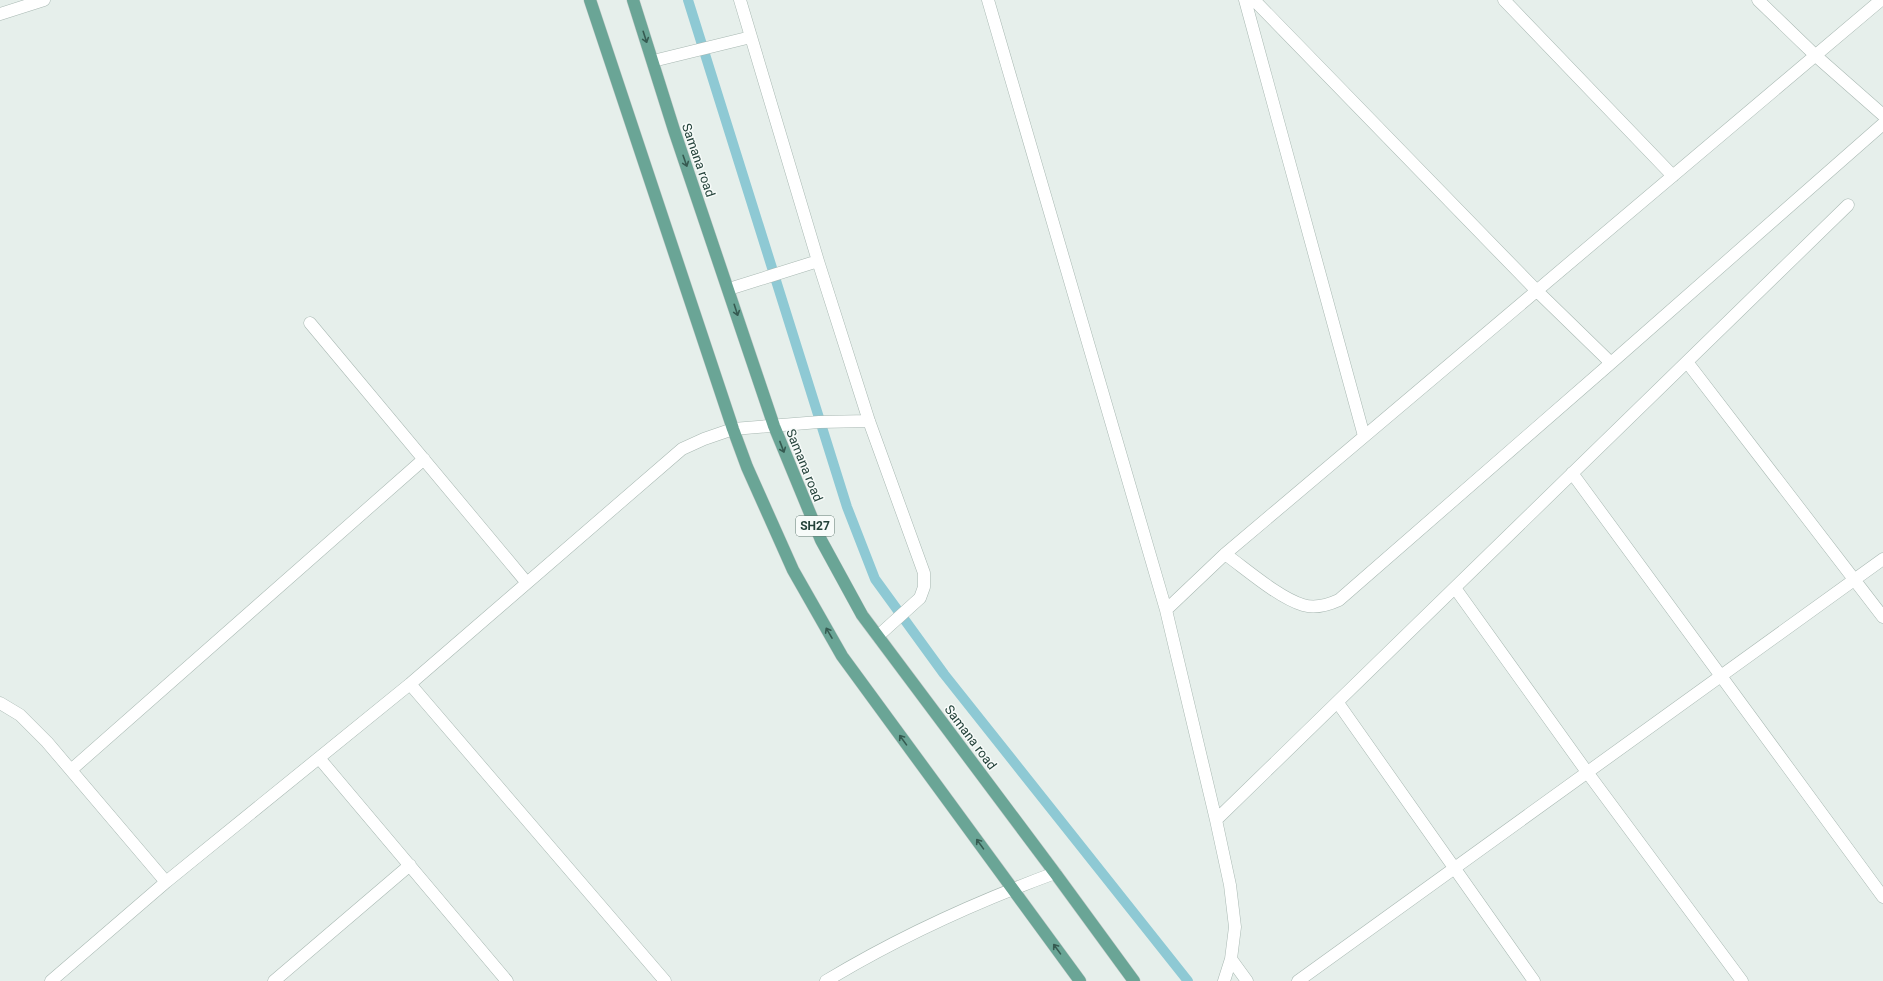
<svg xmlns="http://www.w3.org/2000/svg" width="1883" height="981" font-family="Roboto,sans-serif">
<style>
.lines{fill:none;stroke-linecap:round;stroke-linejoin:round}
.stream{stroke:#8ec9d4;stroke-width:10}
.minor-casing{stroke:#a8b8b2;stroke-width:13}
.primary-casing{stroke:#c2cac8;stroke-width:13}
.minor{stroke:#fff;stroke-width:12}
.primary{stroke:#6aa596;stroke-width:12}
.oneway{stroke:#365b51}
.labels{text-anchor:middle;stroke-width:3;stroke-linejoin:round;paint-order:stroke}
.shield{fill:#f7fbf9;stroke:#637a73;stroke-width:1}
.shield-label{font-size:12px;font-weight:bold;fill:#24423a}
.street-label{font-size:13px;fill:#24423a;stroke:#f7fbf9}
</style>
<rect width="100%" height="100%" fill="#e6efeb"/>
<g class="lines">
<path class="stream" d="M688,0l159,507 28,72 69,95 244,307"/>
<defs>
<path id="minor" d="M740,0l78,261 51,160 55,152v14l-4,11 -42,38
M988,0l178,610 50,210 14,65 5,42 -4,32 -7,22
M1245,0l119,436
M1254,0l283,291 74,72
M1504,0l169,176
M1758,0l58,56 67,59
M0,14l44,-14
M653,61l98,-24
M729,289l89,-28
M310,323l217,260
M1687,362l196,255
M1572,473l311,424
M1225,554c21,15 54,44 78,51 13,4 25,0 36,-5l272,-237 272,-239
M1455,588l132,184 155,209
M1166,610l59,-56 656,-554
M410,684l255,297
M0,703l20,12 27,27 119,140
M1338,703l196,278
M319,758l188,223
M71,770l353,-311
M1216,820l632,-615
M1231,959l16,22
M51,981l115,-99 244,-198 272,-235 22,-10 29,-10 86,-7 50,-1
M274,981l136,-116
M826,981c73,-44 150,-79 229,-108
M1298,981l585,-422"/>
<path id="primary" d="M590,0l143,429 14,38 46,103 49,86 238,325
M633,0l41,130 100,296 47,114 41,75 193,258 79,108"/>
</defs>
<use href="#minor" class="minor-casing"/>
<use href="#primary" class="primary-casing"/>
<use href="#minor" class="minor"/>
<use href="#primary" class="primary"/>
</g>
<defs><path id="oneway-shaft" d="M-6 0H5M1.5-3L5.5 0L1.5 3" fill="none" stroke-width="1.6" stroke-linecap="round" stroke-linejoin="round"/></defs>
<g class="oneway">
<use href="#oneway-shaft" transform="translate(645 37) rotate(72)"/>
<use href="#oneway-shaft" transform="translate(685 161) rotate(71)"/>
<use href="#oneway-shaft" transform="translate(736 310) rotate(72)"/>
<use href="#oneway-shaft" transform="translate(782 447) rotate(69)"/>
<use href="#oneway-shaft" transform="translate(829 633) rotate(-120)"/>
<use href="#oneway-shaft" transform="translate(903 740) rotate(-126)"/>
<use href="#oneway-shaft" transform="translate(980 844) rotate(-126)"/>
<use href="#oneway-shaft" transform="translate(1057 949) rotate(-126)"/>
</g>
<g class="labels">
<rect class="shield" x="796" y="516" width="38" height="20" rx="3"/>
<g class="shield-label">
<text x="815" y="530">SH27</text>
</g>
<g class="street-label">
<text transform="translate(699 160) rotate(71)" y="5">Samana road</text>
<text transform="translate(805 465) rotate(68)" y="5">Samana road</text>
<text transform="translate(971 737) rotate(53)" y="5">Samana road</text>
</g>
</g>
</svg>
